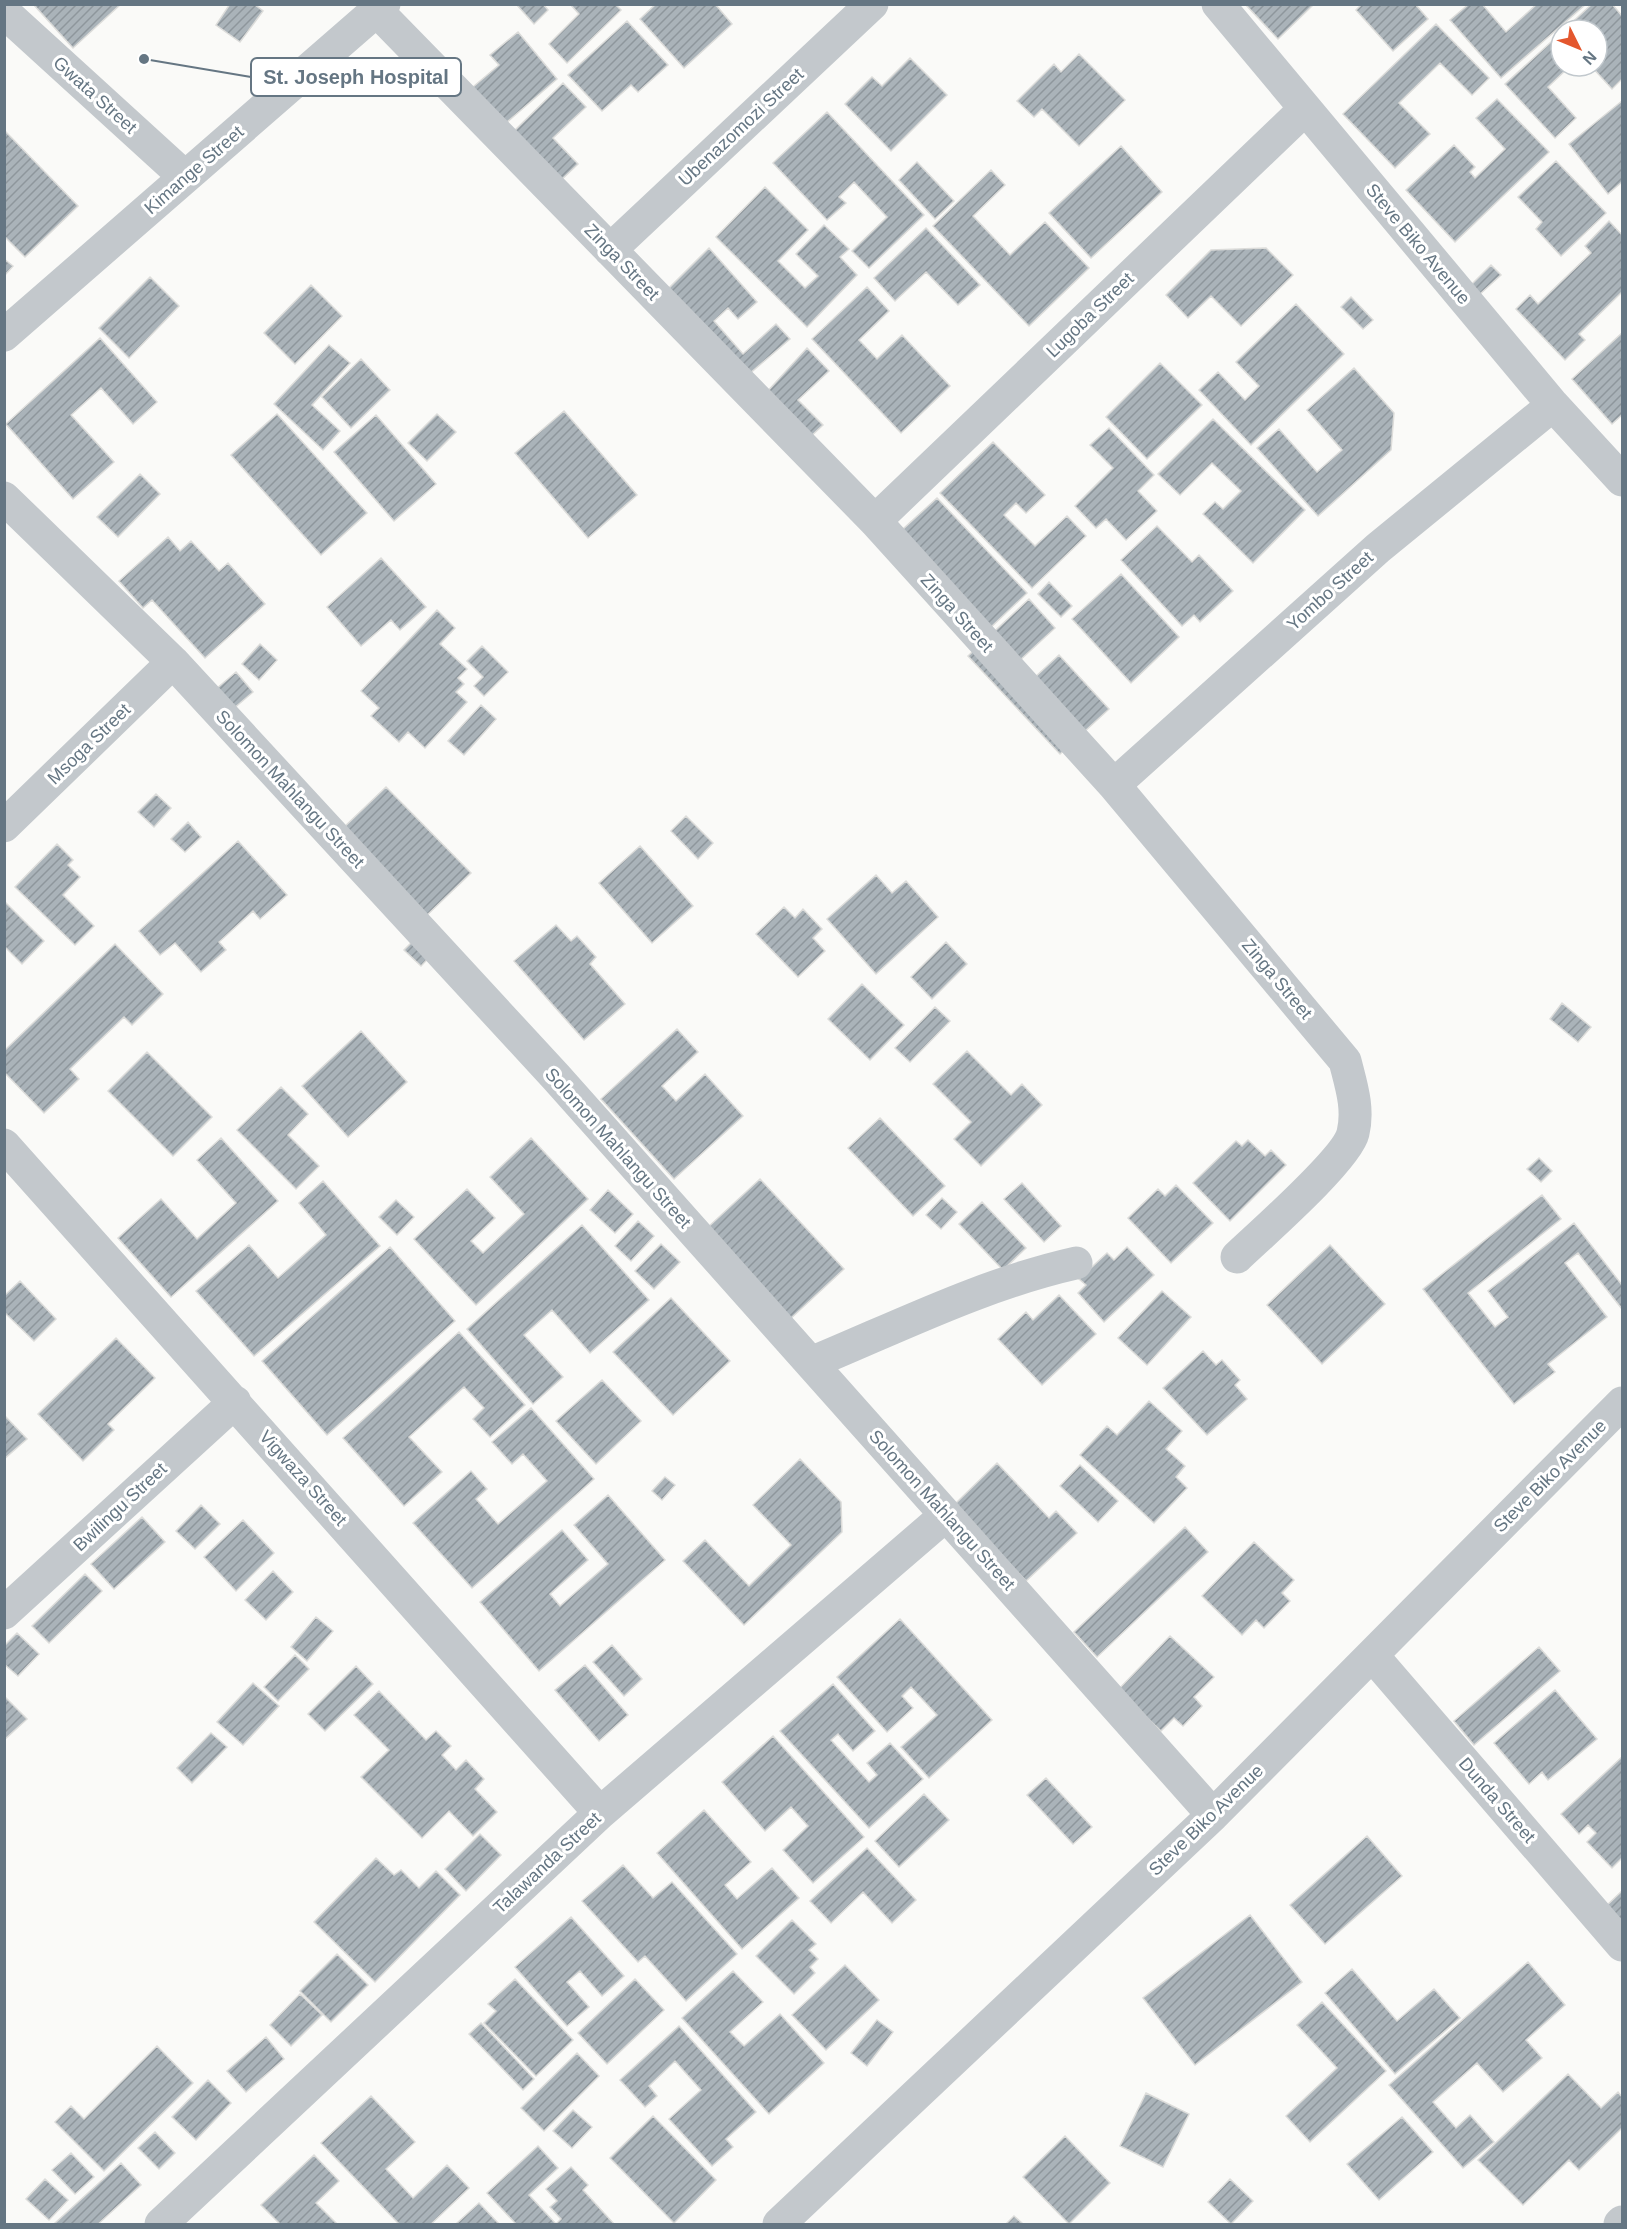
<svg xmlns="http://www.w3.org/2000/svg" width="1627" height="2229" font-family="Arial,sans-serif">
<style>
.building{fill:url(#building-hatch);stroke:#dcdcda;stroke-width:1.5}
.lines{fill:none;stroke-linecap:round;stroke-linejoin:round}
.minor{stroke:#c3c8cc;stroke-width:33}
.labels{text-anchor:middle;stroke-width:6;stroke-linejoin:round;paint-order:stroke}
.street-label{font-size:18px;fill:#657683;stroke:#fff}
.leader{fill:none;stroke:#657683;stroke-width:2}
.callout-dot{fill:#657683;stroke:#fff;stroke-width:2}
.callout{fill:#fff;stroke:#657683;stroke-width:2}
.callout-label{font-size:20px;text-anchor:middle;font-weight:bold;fill:#657683}
</style>
<defs>
<pattern id="building-hatch" width="6" height="6" patternUnits="userSpaceOnUse" patternTransform="scale(1.5)"><rect width="6" height="6" fill="#aab3b9"/><path d="M-1 1l2-2M0 6l6-6M5 7l2-2" fill="none" stroke="#8e969c"/></pattern>
</defs>
<rect width="100%" height="100%" fill="#fafaf8"/>
<path class="building" d="M33,4h88l-48,44z
M230,4h24l9,7 -23,31 -24,-17z
M516,4h27l5,6 -14,14z
M570,4h45l6,6 -54,53 -18,-19 30,-30z
M656,4h59l17,20 -48,44 -44,-49z
M1245,4h69l-36,35z
M1362,4h53l13,15 -35,32 -37,-41z
M1469,4h13l24,28 31,-28h49l-85,74 -51,-58z
M1592,4h20l10,12v63l-10,10 -21,-23h6v-36h-33z
M627,21l41,44 -30,27 -7,-7 -29,26 -34,-36z
M1436,24l53,54 -17,17 -32,-32 -41,40 31,31 -35,34 -52,-54z
M518,32l39,47 -58,50 -32,-37 32,-27 -9,-10z
M1561,33v33h9l-22,21 28,31 -21,20 -50,-54z
M1079,54l46,46 -46,46 -37,-37 -8,8 -17,-16 37,-37 7,8z
M910,58l37,37 -56,56 -46,-47 27,-27 10,9z
M563,83l23,24 -33,31 25,26 -20,19 -47,-49z
M1497,99l52,53 -94,90 -49,-52 48,-45 21,22 -5,5 5,6 30,-29 -29,-31z
M1622,101v81l-14,12 -39,-50z
M827,112l97,103 -55,53 -17,-17 35,-34 -33,-35 -15,15 7,6 -19,17 -54,-57z
M4,130l74,76 -53,51 -21,-21z
M1121,146l41,46 -71,66 -42,-45z
M1556,161l50,52 -45,43 -25,-27 6,-7 -24,-25z
M917,162l37,39 -19,18 -36,-39z
M991,170l14,15 -32,31 37,39 35,-33 44,46 -60,58 -96,-100z
M765,187l43,43 -30,31 27,27 13,-12 -22,-22 28,-29 25,24 -9,8 17,18 -50,52 -91,-90z
M1609,221l13,14v57l-43,42 6,6 -20,20 -49,-51 14,-14 8,9 53,-51 -6,-7z
M926,228l54,57 -22,20 -32,-33 -31,29 -21,-23z
M709,248l48,54 -19,17 -10,-11 -14,13 29,33 33,-30 14,15 -42,36 -84,-82z
M1266,248l27,27 -52,51 -30,-30 -23,22 -22,-23 45,-45z
M4,259l9,7 -9,10z
M1491,265l10,10 -21,19 -9,-9z
M150,277l29,29 -50,52 -30,-30z
M311,285l31,31 -47,48 -31,-31z
M867,287l22,24 -30,29 18,19 25,-24 48,51 -49,47 -89,-94z
M1351,297l22,23 -10,9 -22,-22z
M1296,304l48,50 -93,91 -52,-55 19,-18 27,28 14,-14 -23,-24z
M1622,333v82l-10,9 -40,-45z
M100,338l57,64 -24,22 -32,-36 -30,27 43,47 -41,37 -67,-75z
M329,345l21,18 -38,42 28,26 -17,19 -49,-46z
M807,348l22,23 -31,29 25,25 -14,13 -44,-44z
M361,359l29,31 -39,38 -29,-31z
M1160,363l42,42 -55,54 -41,-42z
M1354,368l40,45 -3,37 -73,66 -61,-68 22,-19 38,43 25,-22 -35,-40z
M564,411l73,84 -49,43 -73,-85z
M277,414l90,99 -46,42 -90,-100z
M437,414l19,18 -29,29 -19,-18z
M376,415l60,69 -42,37 -60,-69z
M1213,419l92,91 -52,53 -50,-49 12,-12 8,7 18,-18 -29,-28 -32,32 -22,-21z
M1109,428l45,47 -16,16 19,20 -31,29 -20,-21 -10,9 -21,-22 38,-38 -23,-23z
M993,442l52,53 -19,18 -10,-10 -12,12 31,31 32,-30 19,20 -54,52 -92,-95z
M140,474l20,20 -42,43 -21,-20z
M937,498l90,95 -56,53 -69,-116z
M1157,526l35,36 7,-7 34,36 -33,31 -6,-7 -12,11 -61,-66z
M168,537l12,14 11,-10 28,30 9,-8 37,41 -60,54 -53,-58 -9,8 -24,-27z
M381,558l45,49 -26,23 -9,-10 -30,26 -34,-39z
M1121,574l58,63 -48,46 -59,-64z
M1049,582l23,24 -11,11 -23,-23z
M1029,599l26,29 -37,34 15,17 26,-24 50,54 -49,45 -92,-98z
M437,610l18,18 -15,16 27,25 -9,9 6,6 -8,8 11,10 -42,46 -17,-16 -9,10 -28,-26 8,-8 -18,-17z
M260,644l17,16 -18,20 -17,-16z
M482,646l26,26 -24,24 -10,-10 9,-9 -16,-16z
M236,672l17,20 -27,23 -17,-20z
M481,705l15,14 -32,36 -16,-14z
M386,787l85,86 -47,45 -85,-86z
M156,794l15,14 -17,19 -16,-15z
M686,816l27,27 -15,16 -27,-28z
M188,822l13,15 -16,15 -14,-13z
M238,841l49,54 -27,24 -7,-8 -34,31 7,8 -25,22 -26,-29 -15,12 -21,-24z
M57,844l16,16 -5,5 12,12 -17,18 31,31 -19,19 -60,-58z
M640,846l53,60 -41,37 -53,-60z
M876,875l16,18 14,-12 32,36 -62,57 -49,-55z
M4,901l40,40 -22,23 -18,-18z
M784,907l11,11 8,-9 19,20 -9,9 12,13 -27,26 -42,-43z
M556,925l15,16 6,-5 19,21 -6,7 35,40 -41,36 -70,-79z
M424,930l16,16 -19,20 -17,-16z
M946,942l21,22 -35,35 -21,-22z
M115,944l48,50 -31,31 -8,-8 -54,52 9,10 -35,34 -40,-41v-21z
M862,984l42,41 -34,35 -42,-41z
M1562,1003l29,24 -13,15 -28,-23z
M935,1007l15,14 -40,41 -15,-14z
M677,1029l21,23 -36,34 14,15 29,-27 38,42 -69,63 -73,-80z
M361,1031l46,51 -59,55 -46,-51z
M967,1051l44,44 11,-11 20,21 -61,61 -27,-27 17,-17 -38,-38z
M147,1052l65,65 -39,39 -65,-65z
M281,1087l27,27 -20,21 31,31 -23,23 -59,-59z
M880,1118l65,68 -32,30 -65,-68z
M221,1138l57,63 -107,96 -53,-59 43,-39 36,40 39,-36 -39,-43z
M531,1138l57,61 -112,106 -62,-66 53,-50 28,29 -24,23 12,12 41,-39 -34,-37z
M1248,1140l17,16 6,-6 15,15 -56,56 -37,-38 43,-42 6,5z
M1539,1158l13,13 -11,11 -14,-13z
M760,1179l84,90 -56,52 -83,-91z
M323,1181l57,65 -126,110 -58,-65 53,-46 29,33 48,-43 -27,-32z
M1022,1183l39,43 -17,16 -40,-43z
M1176,1185l37,38 -42,40 -43,-45 30,-29 7,7z
M608,1190l25,24 -18,19 -25,-23z
M1542,1195l19,24 -93,74 27,34 13,-10 -20,-26 86,-68 48,62v24l-44,-56 -13,10 42,54 -59,47 7,8 -41,32 -91,-115z
M942,1198l15,14 -16,17 -15,-14z
M396,1200l18,17 -17,18 -18,-18z
M982,1202l44,46 -23,22 -44,-46z
M638,1221l16,15 -23,25 -16,-15z
M582,1225l67,75 -59,53 -38,-43 -28,25 39,42 -30,27 -66,-75z
M661,1244l19,18 -26,27 -19,-18z
M1330,1245l55,59 -63,60 -55,-59z
M390,1247l65,74 -128,114 -65,-74z
M1127,1247l27,28 -50,47 -26,-29 8,-8 -7,-6 28,-26 7,7z
M20,1281l36,38 -22,22 -30,-29v-16z
M1162,1291l29,26 -44,48 -29,-27z
M1059,1295l37,39 -54,51 -44,-46 28,-27 7,8z
M671,1298l59,63 -57,54 -60,-63z
M459,1332l66,73 -35,32 -17,-18 11,-11 -20,-21 -55,50 33,35 -38,34 -61,-68z
M116,1338l39,40 -47,46 6,6 -31,31 -45,-47z
M1203,1351l13,14 6,-5 18,20 -5,5 12,14 -40,36 -44,-47z
M602,1380l39,41 -45,43 -40,-43z
M1149,1401l33,30 -16,18 19,17 -9,11 11,11 -33,35 -74,-68 27,-29 10,9z
M531,1408l63,71 -122,109 -59,-65 58,-52 16,18 -11,10 22,25 49,-43 -24,-27 -11,10 -20,-22z
M4,1415l23,24 -23,20z
M800,1459l41,43 1,30 -98,93 -61,-64 22,-21 44,46 42,-41 -38,-40z
M997,1463l52,55 7,-7 21,22 -51,48 -72,-76z
M1080,1465l38,36 -20,21 -38,-36z
M665,1477l10,8 -13,15 -10,-9z
M608,1495l57,65 -126,111 -59,-69 82,-72 26,30 -38,34 10,12 48,-42 -34,-39z
M201,1505l19,19 -25,25 -19,-18z
M142,1517l23,25 -51,47 -23,-25z
M243,1520l31,33 -38,38 -32,-34z
M1185,1527l23,25 -111,105 -23,-25z
M1254,1542l40,38 -12,13 8,8 -26,27 -8,-8 -14,15 -40,-39z
M273,1571l20,21 -27,28 -21,-20z
M85,1574l17,17 -53,52 -17,-17z
M316,1617l17,14 -26,30 -16,-14z
M900,1619l92,101 -63,58 -28,-31 36,-32 -26,-28 -9,9 11,12 -26,24 -50,-55z
M17,1633l22,21 -21,22 -14,-12v-18z
M1170,1636l44,41 -20,20 8,9 -19,20 -9,-8 -13,13 -43,-41z
M612,1645l30,34 -18,17 -31,-34z
M1539,1647l21,24 -86,74 -20,-24z
M295,1655l14,14 -31,32 -14,-14z
M585,1665l43,50 -29,26 -44,-51z
M356,1666l17,18 -48,47 -17,-17z
M253,1683l26,23 -36,39 -26,-23z
M833,1684l42,47 -22,20 -15,-17 -7,6 38,42 8,-7 -10,-12 23,-20 33,36 -54,49 -89,-97z
M1555,1690l42,49 -49,41 -6,-8 -13,12 -35,-41z
M379,1691l47,49 10,-9 15,15 -9,9 14,15 10,-10 18,19 -9,10 22,23 -24,24 -24,-25 -27,27 -61,-61 28,-27 -35,-35z
M4,1696l23,23 -23,21z
M211,1733l16,14 -35,36 -15,-15z
M773,1736l91,101 -51,46 -30,-33 25,-24 -17,-19 -26,24 -43,-49z
M1622,1757v101l-10,10 -25,-26 9,-9 -8,-8 -9,9 -18,-20z
M1046,1778l46,49 -19,17 -46,-49z
M924,1794l25,26 -50,47 -24,-26z
M704,1810l47,52 -26,23 12,14 35,-31 27,30 -57,51 -85,-96z
M480,1834l21,21 -35,36 -21,-22z
M1367,1836l35,40 -77,68 -35,-39z
M867,1848l49,52 -24,23 -29,-31 -32,31 -21,-22z
M376,1858l18,17 7,-5 18,18 17,-17 24,24 -85,87 -61,-60z
M623,1865l30,33 19,-16 65,72 -51,47 -41,-45 -7,6 -56,-61z
M1622,1891v40l-19,-22z
M1250,1915l52,67 -107,83 -52,-67z
M571,1917l53,59 -22,20 -22,-25 -13,11 22,25 -22,19 -52,-59z
M792,1920l24,24 -7,6 9,9 -8,8 5,6 -21,21 -38,-38z
M337,1954l31,31 -37,37 -31,-31z
M1528,1962l37,43 -39,35 16,18 -39,34 -26,-29 -44,39 23,26 14,-13 24,27 -31,26 -74,-83z
M845,1965l34,35 -53,50 -34,-35z
M1352,1969l45,52 37,-32 26,29 -65,56 -70,-81z
M733,1971l30,31 -33,30 14,14 36,-32 44,49 -55,51 -87,-96z
M515,1979l58,61 -37,36 -52,-53 12,-12 -8,-7z
M635,1979l29,31 -57,54 -29,-31z
M300,1994l22,21 -31,31 -21,-21z
M1322,2002l64,69 -76,71 -24,-26 51,-48 -40,-43z
M877,2020l16,12 -26,34 -16,-13z
M481,2023l53,56 -11,11 -54,-56z
M679,2026l77,86 -30,27 7,8 -21,19 -43,-47 32,-29 -26,-29 -26,25 8,10 -12,11 -25,-27z
M266,2037l18,22 -38,33 -19,-21z
M157,2046l36,37 -89,88 -49,-49 16,-16 13,13z
M577,2053l22,23 -55,55 -23,-23z
M1568,2074l33,34 17,-16 4,5v31l-43,42 -10,-10 -46,45 -45,-45z
M208,2080l23,23 -35,37 -24,-23z
M1146,2093l43,21 -26,53 -43,-21z
M371,2096l44,46 -29,27 27,29 34,-33 22,23 -38,36h-32l-78,-81z
M573,2110l19,17 -20,21 -19,-17z
M653,2116l63,64 -42,43 -64,-65z
M1402,2117l31,35 -54,48 -32,-36z
M155,2132l20,21 -16,16 -21,-21z
M1065,2136l45,47 -41,41 -46,-47z
M538,2146l20,22 -29,27 27,29 5,-5 -11,-12 7,-6 -11,-12 25,-22 17,18 -5,5 31,34h-98l-29,-31z
M71,2153l23,24 -19,17 -23,-24z
M314,2155l25,26 -23,22 21,21h-57l-19,-19z
M121,2163l20,22 -43,39h-44z
M45,2179l23,21 -19,20 -23,-21z
M1230,2179l23,22 -22,23 -23,-22z
M479,2203l20,21h-43z
M1014,2216l9,8h-17z"/>
<g class="lines">
<path class="minor" d="M1218,4l335,401 69,75
M377,11l498,510 239,264 231,276c6,24 14,47 8,72 -6,26 -93,102 -116,124
M4,12l181,165
M610,250l262,-246
M4,335l380,-331
M4,498l169,164 383,415 657,738
M875,521l430,-412
M1114,785l264,-237 175,-143
M4,826l169,-164
M4,1145l596,668
M811,1363c87,-36 172,-79 265,-100
M4,1613l231,-211
M1372,1655l250,290
M161,2224l439,-411 346,-298
M779,2224l434,-409 409,-412
M1620,2224l2,-2"/>
</g>
<g class="labels">
<g class="street-label">
<text transform="translate(95 95) rotate(42)" y="6">Gwata Street</text>
<text transform="translate(741 127) rotate(-43)" y="6">Ubenazomozi Street</text>
<text transform="translate(194 170) rotate(-41)" y="6">Kimange Street</text>
<text transform="translate(1418 244) rotate(50)" y="6">Steve Biko Avenue</text>
<text transform="translate(622 262) rotate(46)" y="6">Zinga Street</text>
<text transform="translate(1090 315) rotate(-44)" y="6">Lugoba Street</text>
<text transform="translate(1330 591) rotate(-42)" y="6">Yombo Street</text>
<text transform="translate(957 613) rotate(48)" y="6">Zinga Street</text>
<text transform="translate(89 744) rotate(-44)" y="6">Msoga Street</text>
<text transform="translate(290 789) rotate(47)" y="6">Solomon Mahlangu Street</text>
<text transform="translate(1277 979) rotate(50)" y="6">Zinga Street</text>
<text transform="translate(618 1148) rotate(48)" y="6">Solomon Mahlangu Street</text>
<text transform="translate(1550 1476) rotate(-45)" y="6">Steve Biko Avenue</text>
<text transform="translate(303 1478) rotate(48)" y="6">Vigwaza Street</text>
<text transform="translate(120 1507) rotate(-43)" y="6">Bwilingu Street</text>
<text transform="translate(942 1510) rotate(48)" y="6">Solomon Mahlangu Street</text>
<text transform="translate(1497 1800) rotate(49)" y="6">Dunda Street</text>
<text transform="translate(1206 1820) rotate(-44)" y="6">Steve Biko Avenue</text>
<text transform="translate(547 1863) rotate(-43)" y="6">Talawanda Street</text>
</g>
</g>
<path class="leader" d="M144 59L251 77"/>
<circle class="callout-dot" cx="144" cy="59" r="6"/>
<rect class="callout" x="251" y="58" width="210" height="38" rx="6"/>
<g class="callout-label">
<text x="356" y="84">St. Joseph Hospital</text>
</g>
<rect width="1627" height="2229" fill="none" stroke="#657683" stroke-width="12"/>
<g transform="translate(1579 48) rotate(133)"><circle r="28" fill="#ffffff" stroke="#c1c8cd" stroke-width="1.5"/>
<path d="M0-4.5L10 22L0 15L-10 22Z" fill="#e4572e"/>
<text y="-9" font-size="16" font-weight="bold" text-anchor="middle" fill="#657683">N</text>
</g>
</svg>
